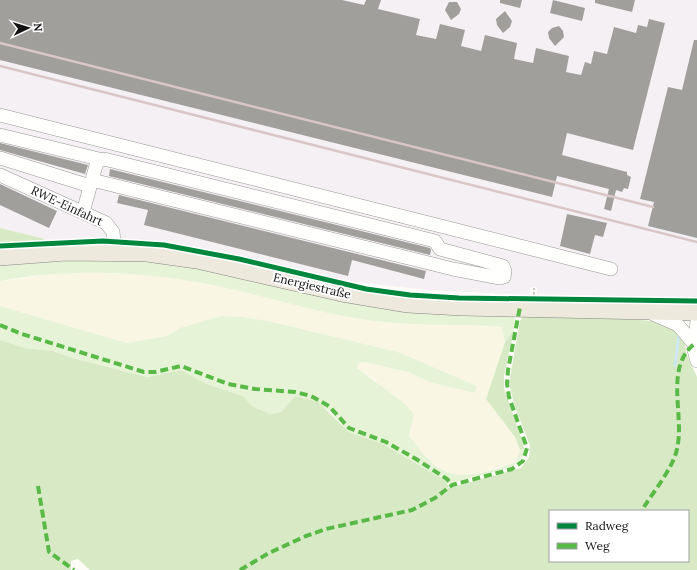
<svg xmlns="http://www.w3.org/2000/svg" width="697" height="570" font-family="Lora,serif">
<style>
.industrial{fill:#f5f0f3}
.farmland{fill:#f9f7e4}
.green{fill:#e7f3d7}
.forest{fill:#d8eac5;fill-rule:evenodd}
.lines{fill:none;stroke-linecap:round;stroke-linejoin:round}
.stream{stroke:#cde8f7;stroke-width:2.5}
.building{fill:#a19f9c}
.minor-casing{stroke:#979795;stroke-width:14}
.major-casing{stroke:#858482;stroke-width:18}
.path{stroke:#b9b9b8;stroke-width:1.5;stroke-dasharray:4 2;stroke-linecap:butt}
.minor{stroke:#fffffe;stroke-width:13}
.major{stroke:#ede9dc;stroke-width:17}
.rail{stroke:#d9c6c7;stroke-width:2.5}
.quiet{stroke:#58b947;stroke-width:4;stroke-dasharray:8 4;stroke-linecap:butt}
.cycleway-casing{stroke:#fff;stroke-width:8}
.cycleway{stroke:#00873e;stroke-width:5}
.labels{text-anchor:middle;stroke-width:4;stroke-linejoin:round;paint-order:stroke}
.street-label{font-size:12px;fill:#111;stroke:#fff}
</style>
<rect width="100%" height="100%" fill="#fdfcf7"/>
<path class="industrial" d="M0,0h697v298l-160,-4v-6l-3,-1 -4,1v7l-103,-5 -79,-9 -152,-34 -61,-8 -81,3 -54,-14z"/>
<path class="farmland" d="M61,273h44l61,3 66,13 122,29 29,4 120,5 2,15 -19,57 29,38 5,14 -4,11 -47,14h-9l-21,-8 -10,-7 -20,-25 3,-10 -37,-46 -18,-12 2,-5 5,-1 44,10 24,11 43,10 2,-7 -79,-34 -130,-31 -26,-4 -62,11 -13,8 -40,7 -127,-37v-25z"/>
<path class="green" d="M77,260l94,3 342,53 3,4 -2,10 -9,12 -3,-15c-49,-4 -99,0 -147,-9 -42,-7 -83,-20 -124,-29 -76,-17 -154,-22 -231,-8v-15z
M0,306l127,37 40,-7 13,-8 41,-12 21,1 26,4 130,31 79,34 -2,7 -43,-10 -24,-11 -44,-10 -5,1 -2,5 47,35 10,11 -5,22c7,8 13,17 20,24 26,26 58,12 87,2l4,-12 4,-1c1,8 -6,13 -12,18l-65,17 -1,-3 -63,-37 -34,-12 -21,-22 -33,-14 -14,16 -11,2 -18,-8 -9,-10 -36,-12 -26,-14 -34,7 -71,-18 -23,-8 -28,-3 -25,-8z"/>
<path class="forest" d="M0,228l45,11 -6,3 -39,2z
M523,316l87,1 51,5 11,3 13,16 1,12 11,24v193h-607l-12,-11 -7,2v9h-71v-230l25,8 28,3 23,8 71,18 34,-7 26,14 36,12 9,10 18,8 11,-2 14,-16 23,6 31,30 34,12 63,37 3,7 72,-20 8,-11 1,-11 -16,-42 -5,-21 11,-62zM550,511h138v50h-138z
M514,330l-10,46v12l19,55 1,6 -4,1 -5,-13 -29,-38 19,-57z"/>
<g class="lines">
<path class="stream" d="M675,366l4,-33"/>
</g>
<path class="building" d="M0,0h342l22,5 2,-5h15l-3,9 42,10 -4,16 20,4 4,-15 25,6 -4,16 20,5 4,-16 32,8 -3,16 19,4 3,-15 33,8 -3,16 15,3 4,-13 6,2 3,-13 13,3 7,-27 22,6 2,-8 9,2 2,-8 16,4 -32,127 -66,-17 -5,22 65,17v3l4,2 -3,12 -4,-1 -2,4 -6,-2 -5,21 -7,-2 5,-20 -52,-13 -5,21 -552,-137z
M500,0h22l-2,8 -20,-5z
M553,0l32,8 -3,13 -32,-8z
M595,0h40l-3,12 -37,-9z
M449,2h8l4,7 -2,5 -8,6 -6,-10z
M505,11l7,10 -2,6 -7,6 -6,-8 -1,-6z
M559,26l4,5 1,6 -9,9 -6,-8 -1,-6 4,-4z
M694,40h3v198l-49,-12 6,-24 -14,-3 28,-112 14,3z
M0,143l88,22 -3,9 -85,-24z
M110,169l320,79 1,2 -1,5 -321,-79z
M0,184l57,27 -8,17 -49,-23z
M119,195l307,76 -2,8 -72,-19 -4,16 -204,-51 4,-15 -31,-7z
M567,214l40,9 -4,14 -8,-2 -5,19 -30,-8z"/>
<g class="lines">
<defs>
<path id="minor" d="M0,115l611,154
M0,135l99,24
M0,158l90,28
M0,175l106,48 7,9 2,20
M83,212l14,-50 7,-3 331,82 5,8 63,17 2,5 -1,6 -4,1 -47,-9 -361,-89
M653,314l25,11 16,19
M697,321l-3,29 3,11"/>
<path id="major" d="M0,257l66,-5 81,1 50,7 145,33 66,11 54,3 235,5"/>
</defs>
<use href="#minor" class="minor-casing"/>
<use href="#major" class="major-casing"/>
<path class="path" d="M534,296v-8"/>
<use href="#minor" class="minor"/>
<use href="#major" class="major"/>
<path class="rail" d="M0,43l653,164
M0,66l697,176"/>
<path class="quiet" d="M0,325l22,9 122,38h11l26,-6 47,18 27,5 40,3 16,4 18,10 20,22 37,14 30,17 31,20 5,6
M38,486l11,66 25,18
M644,507c10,-16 29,-39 33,-58 8,-34 -13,-80 17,-105
M240,570l29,-17 37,-17 20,-7 86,-19 23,-12 17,-13 60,-16 11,-8 4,-13 -18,-51 -2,-13 1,-14 12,-63"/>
<defs>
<path id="cycleway" d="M0,246l103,-5 61,4 75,14 127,30 44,6 49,3 238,3"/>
</defs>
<use href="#cycleway" class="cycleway-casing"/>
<use href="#cycleway" class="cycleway"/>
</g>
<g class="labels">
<g class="street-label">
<text transform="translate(67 206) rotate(25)" y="4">RWE-Einfahrt</text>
<text transform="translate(312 286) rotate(13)" y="4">Energiestraße</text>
</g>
</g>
<rect x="549" y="510" width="140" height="52" fill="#ffffff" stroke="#a0a0a0"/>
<rect x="557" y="523" width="20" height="6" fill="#00873e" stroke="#a0a0a0"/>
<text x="585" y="530" font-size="12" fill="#111111">Radweg</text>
<rect x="557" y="543" width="20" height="6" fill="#58b947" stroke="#a0a0a0"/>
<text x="585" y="550" font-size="12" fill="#111111">Weg</text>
<g transform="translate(28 28) rotate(86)" stroke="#ffffff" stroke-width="3" paint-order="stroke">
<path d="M0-3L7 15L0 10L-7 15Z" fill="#111111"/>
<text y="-6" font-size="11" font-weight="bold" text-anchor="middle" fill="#111111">N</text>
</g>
</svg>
